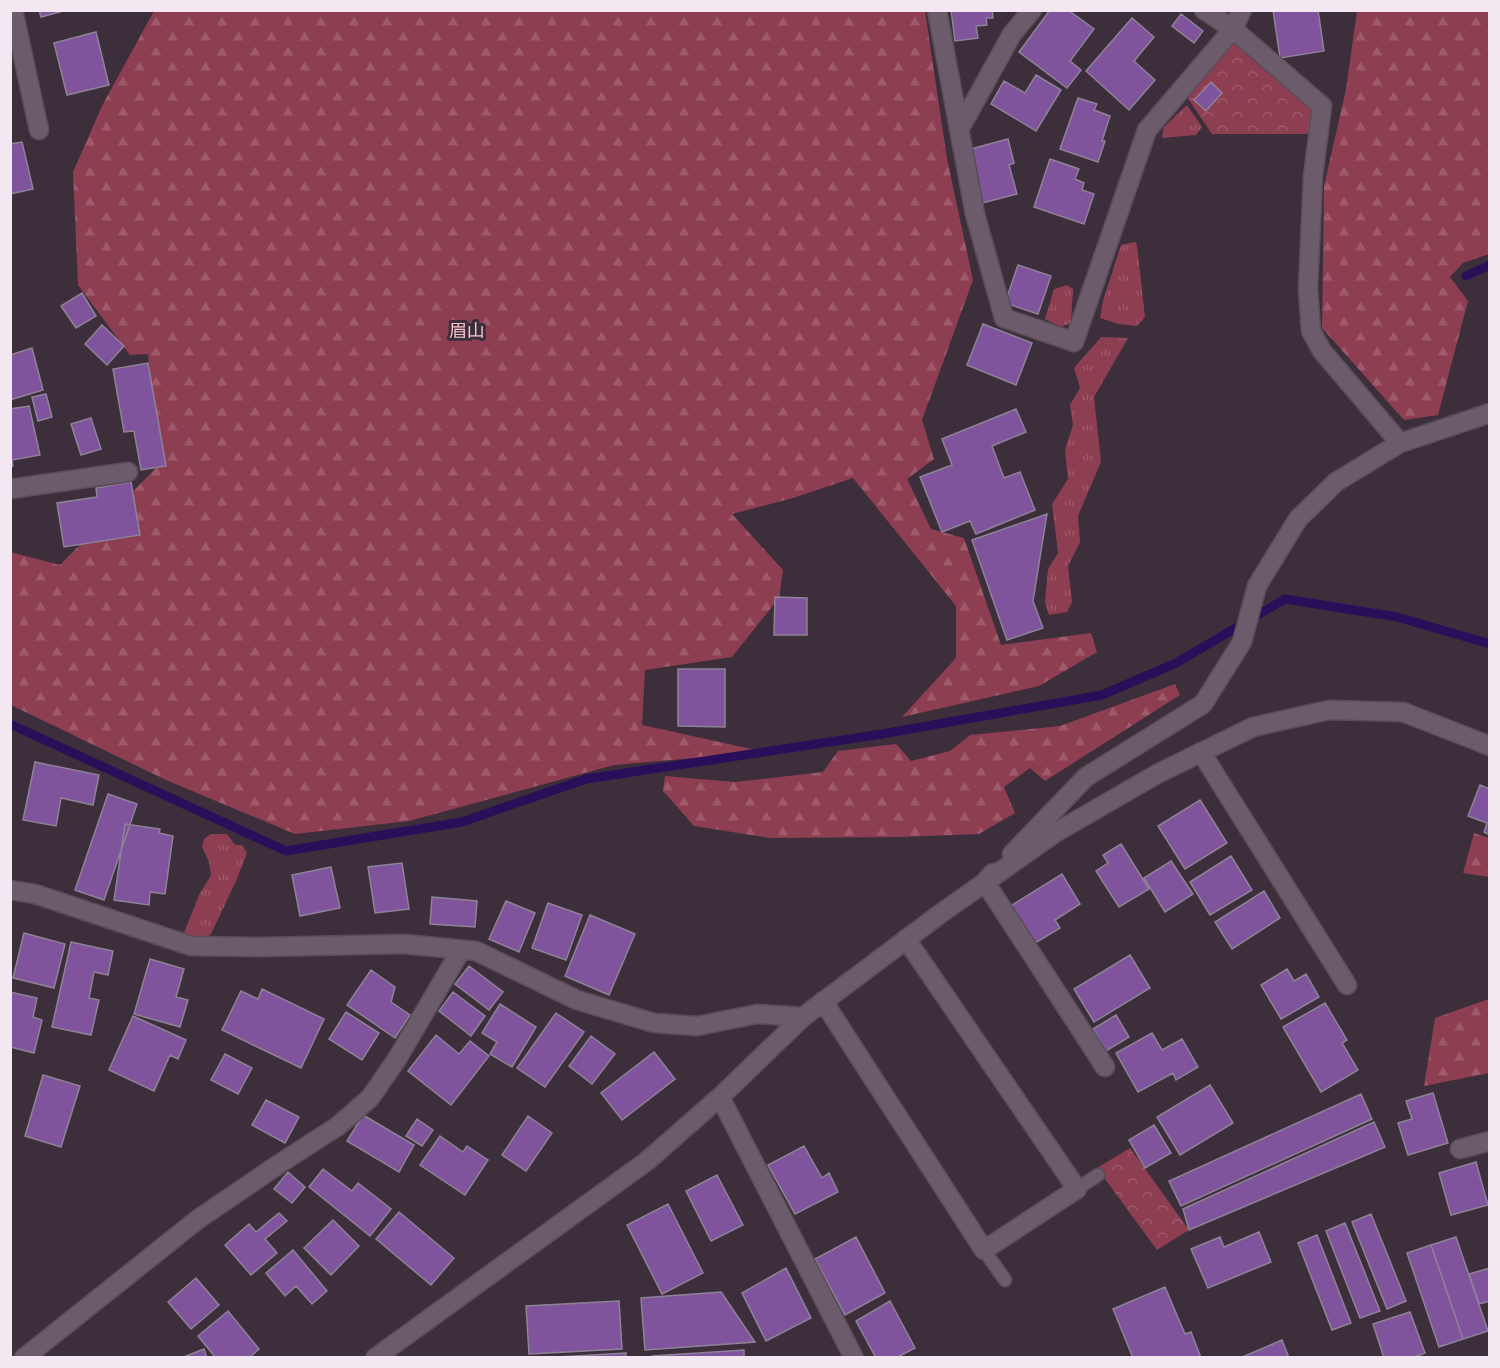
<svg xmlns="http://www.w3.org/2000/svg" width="1500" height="1368" font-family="'DM Sans','Noto Sans JP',sans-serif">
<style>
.grass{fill:url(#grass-tufts)}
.forest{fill:url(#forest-firs)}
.park{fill:url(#park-crowns)}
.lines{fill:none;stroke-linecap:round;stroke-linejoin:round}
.stream{stroke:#290e59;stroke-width:9}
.building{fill:#80539d;stroke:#8e8396;stroke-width:1.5}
.lane-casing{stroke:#5a4d59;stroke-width:15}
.street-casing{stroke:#5a4d59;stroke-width:21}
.lane{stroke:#6c5b6a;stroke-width:12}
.street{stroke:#6c5b6a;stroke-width:18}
.labels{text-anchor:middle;stroke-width:6;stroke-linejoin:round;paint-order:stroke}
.park-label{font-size:18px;fill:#f7c2cb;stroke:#3d2e3c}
</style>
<defs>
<pattern id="grass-tufts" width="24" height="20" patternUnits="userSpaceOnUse" patternTransform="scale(1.5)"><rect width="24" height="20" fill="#8e3e51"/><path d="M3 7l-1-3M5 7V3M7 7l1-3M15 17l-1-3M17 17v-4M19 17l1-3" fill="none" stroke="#9e5a6a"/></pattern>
<pattern id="forest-firs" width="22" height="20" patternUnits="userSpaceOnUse" patternTransform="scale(1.5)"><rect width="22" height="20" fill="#8e3e51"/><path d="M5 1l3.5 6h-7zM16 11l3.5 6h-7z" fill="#9e5a6a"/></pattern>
<pattern id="park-crowns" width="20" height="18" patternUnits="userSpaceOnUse" patternTransform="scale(1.5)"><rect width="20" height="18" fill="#8e3e51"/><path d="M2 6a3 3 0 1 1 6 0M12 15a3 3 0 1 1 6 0" fill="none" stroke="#9e5a6a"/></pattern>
</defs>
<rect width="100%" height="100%" fill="#3d2e3c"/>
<path class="grass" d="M1187,105l15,22 -6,8 -34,3 2,-11z
M1135,242l2,3 8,72 -8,9 -18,-2 -19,-6 3,-17 18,-56z
M1067,285l6,4 -2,34 -10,4 -16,-8 9,-30z
M1101,337l27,1 -34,59 7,65 -23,54 2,26 -12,24 4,36 -5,10 -18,3 -4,-13 3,-33 10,-16 -6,-49 16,-25 -3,-29 8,-25 -3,-20 10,-17 -6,-20z
M211,834h16l8,11h7l5,8 -10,26 -26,55 -6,4 -14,1 -7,-6 15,-38 12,-20 -2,-13 -7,-15 2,-8z"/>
<path class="forest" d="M154,11h771l22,148 26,121 -51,140 12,39 -27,20 24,50 33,9 37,107 90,-12 6,19 -58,34 -137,31 54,-59v-52l-103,-128 -60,20 -61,16 51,56 -4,28 -47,59 -87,13 -3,55 123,27 -151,13 -205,56 -114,13 -129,-54 -155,-75 -1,-153 50,13 101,-102 -13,-109 -18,1 -52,-70 -5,-113 30,-68z
M1357,11h132v243l-26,9 -13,14 18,24 -30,114 -34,5 -82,-92 2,-142 22,-97z
M1175,684l5,11 -135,86 -15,-13 -26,19 11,26 -36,21 -80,3 -129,1 -76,-12 -31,-35 2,-15 70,6 88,-10 15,-21 58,-7 15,17 39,-10 20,-16 90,-9z
M1474,833l15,5v39l-26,-4z
M1489,999v74l-65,13 11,-68z"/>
<path class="park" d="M1235,40l79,69 -3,25h-99l-25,-37z
M1130,1148l59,82 -32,20 -60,-82z"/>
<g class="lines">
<path class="stream" d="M1466,276l24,-11
M10,724l276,127 176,-29 124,-43 296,-45 220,-39 74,-32 109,-64 112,18 93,27"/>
</g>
<path class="building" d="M39,10h28l-26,7z
M951,10h41l1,8h-7l1,7 -11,1 2,12 -23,3z
M1050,10h18l26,19 -24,32 11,9 -14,18 -48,-36z
M1273,10h45l6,41 -44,7z
M1181,14l22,17 -9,12 -22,-17z
M1132,18l22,19 -20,24 21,19 -26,30 -43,-39z
M96,32l13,53 -42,10 -13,-52z
M1036,75l25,15 -25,41 -45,-27 13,-23 21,12z
M1211,82l11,11 -16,18 -12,-11z
M1078,98l19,6 -3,6 16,6 -8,25h3l-7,21 -38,-13z
M1008,139l6,24 -5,2 8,29 -35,9 -15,-53z
M22,142l11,47 -23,5v-50z
M1050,159l29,10 -4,10 9,4 -2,7 12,4 -10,30 -50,-17z
M1018,265l33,11 -13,38 -33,-11z
M82,293l14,23 -20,12 -15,-22z
M983,324l49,19 -16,42 -49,-20z
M102,325l22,21 -17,19 -22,-21z
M32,348l11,42 -33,10v-45z
M148,363l18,103 -25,4 -7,-39 -10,1 -11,-63z
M46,394l6,23 -14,4 -6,-24z
M29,406l11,49 -28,5 1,6 -3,1v-58z
M1016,409l10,23 -34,14 12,32 16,-6 15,38 -59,24 -6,-13 -28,11 -22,-55 32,-12 -10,-26z
M91,418l10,31 -20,6 -10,-31z
M131,482l9,53 -76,12 -7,-44 40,-6 -1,-9z
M1047,514l-14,87 10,27 -36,12 -35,-100z
M775,597l32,1v37h-33z
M678,669h47v58l-47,-1z
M35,762l64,13 -6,30 -32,-7 -5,28 -33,-6z
M1480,785l10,4v46l-6,-3 3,-9 -19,-7z
M108,794l29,10 -33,96 -29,-10z
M1200,800l27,43 -42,26 -27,-43z
M125,824l35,5 -1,4 14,3 -8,58 -15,-2 -1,13 -35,-5z
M1121,844l28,45 -30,18 -23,-36 12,-8 -5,-8z
M1231,856l21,34 -42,25 -20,-33z
M1171,861l22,33 -28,18 -21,-34z
M402,863l7,46 -34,4 -7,-46z
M331,867l9,41 -40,8 -8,-41z
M1062,874l18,30 -25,16 5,8 -28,17 -23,-38z
M1264,891l16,27 -48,31 -17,-27z
M432,897l45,4 -2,26 -45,-3z
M506,901l29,12 -16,39 -30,-13z
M548,903l34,12 -16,45 -34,-12z
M590,915l45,19 -26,61 -44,-19z
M24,933l41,11 -11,44 -41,-10z
M71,942l42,9 -5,24 -14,-3 -5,26 10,2 -8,35 -39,-8z
M1130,955l20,33 -56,34 -20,-33z
M150,959l34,10 -8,28 12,3 -8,27 -46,-13z
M469,966l34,26 -14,18 -34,-26z
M1287,969l7,12 12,-7 13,23 -38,22 -20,-34z
M371,970l24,17 -4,15 19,13 -15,23 -48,-33z
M262,989l62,30 -23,49 -79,-38 19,-39 17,8z
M10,992l27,6 -4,19 9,3 -8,33 -24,-6z
M453,992l32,24 -14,20 -32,-25z
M1325,1003l22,37 -5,3 16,27 -37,22 -38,-65z
M500,1004l36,23 -24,40 -22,-13 7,-12 -15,-9z
M346,1012l33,21 -17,27 -33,-21z
M556,1013l28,19 -39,55 -28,-19z
M1116,1015l13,22 -23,14 -13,-22z
M133,1016l53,24 -8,19 -8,-4 -16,36 -45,-21z
M1152,1033l10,17 20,-11 16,28 -22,13 -3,-7 -35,19 -22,-39z
M436,1035l23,19 11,-13 19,15 -38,49 -43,-34z
M591,1036l24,18 -23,30 -23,-18z
M654,1052l21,27 -53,41 -21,-27z
M225,1054l27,14 -14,26 -27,-14z
M43,1075l37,11 -19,61 -36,-11z
M1210,1085l23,38 -53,32 -23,-38z
M1433,1093l15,50 -40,12 -10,-32 14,-4 -6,-18z
M1361,1094l11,25 -191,87 -12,-25z
M266,1100l33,17 -14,26 -33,-18z
M363,1115l51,30 -15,27 -52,-31z
M528,1116l24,17 -26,38 -24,-16z
M417,1119l16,11 -11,16 -16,-10z
M1374,1122l11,25 -196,83 -6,-21z
M1154,1125l17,28 -26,15 -16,-28z
M440,1136l23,16 4,-6 21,14 -23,35 -45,-30z
M804,1146l18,32 7,-5 9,19 -43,22 -27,-49z
M1476,1162l12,43 -37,10 -12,-42z
M323,1169l29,22 6,-8 33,26 -21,27 -61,-49z
M288,1172l17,15 -13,16 -18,-14z
M717,1175l26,50 -32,16 -25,-50z
M668,1204l35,69 -41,21 -35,-69z
M399,1212l55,46 -23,27 -55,-46z
M279,1213l8,8 -22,18 12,14 -26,22 -26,-30 24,-21 7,8z
M1371,1214l35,87 -19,8 -35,-87z
M333,1220l26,26 -28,29 -27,-27z
M1345,1223l35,88 -20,7 -34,-87z
M1259,1232l12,30 -63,26 -17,-39 29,-12 4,10z
M1317,1235l34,88 -19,7 -34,-87z
M856,1237l29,56 -40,22 -30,-56z
M1456,1237l32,94 -25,8 -32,-94z
M1431,1245l32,94 -24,8 -32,-94z
M293,1250l34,41 -15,13 -16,-18 -11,10 -19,-23z
M786,1268l25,50 -45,23 -24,-48z
M1490,1268v33l-11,3 -10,-30z
M196,1278l23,27 -28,24 -23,-27z
M1165,1287l20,47 6,-2 10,26h-68l-20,-49z
M721,1292l34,50 -110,8 -4,-52z
M619,1301l3,48 -93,5 -3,-48z
M890,1301l25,47 -19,10h-20l-20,-37z
M228,1311l31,38 -10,9h-33l-18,-22z
M1410,1312l15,41 -13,5h-28l-11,-34z
M1282,1340l7,18h-49z
M204,1349l3,9h-26z
M744,1350v8h-92v-2z
M626,1353v5h-87z"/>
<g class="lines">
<defs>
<path id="lane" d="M1077,1189l21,-14
M984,1250l21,30"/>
<path id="street" d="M13,10l26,120
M937,10l38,204 29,104 70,24 73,-212 86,-101 89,77 -9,70 -5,113 3,42 11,20 78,92
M1204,10l29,19 9,-19
M959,130l53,-96 20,-24
M10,489l118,-17
M1201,752l146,233
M1012,854l74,-77 117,-73 39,-62 15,-56 41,-67 38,-37 64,-39 90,-30
M993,873l-8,9 120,185
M10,890l25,4 156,52 71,1 142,-3 72,7 101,49 77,23 43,3 60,-12 46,3 137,-103 115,-81 102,-59 96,-47 76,-17 74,2 87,34
M823,1001l161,249 93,-61 -171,-250
M720,1097l134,261
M1460,1149l30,-8
M24,1358l173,-138 82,-56 59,-38 32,-28 27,-39 64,-109
M375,1358l272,-197 73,-64 83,-80"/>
</defs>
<use href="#lane" class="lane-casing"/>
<use href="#street" class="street-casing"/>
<use href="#lane" class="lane"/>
<use href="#street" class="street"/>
</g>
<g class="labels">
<g class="park-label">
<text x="467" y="337">眉山</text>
</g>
</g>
<rect width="1500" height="1368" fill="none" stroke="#f3e8f1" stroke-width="24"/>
</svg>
